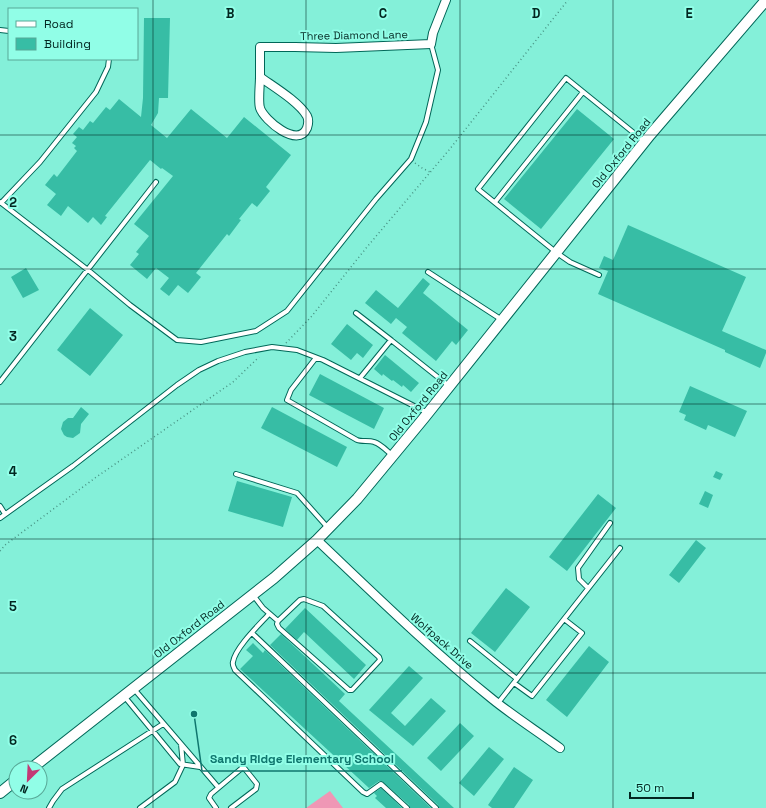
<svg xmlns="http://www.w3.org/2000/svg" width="766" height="808" font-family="'Space Grotesk',sans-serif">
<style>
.green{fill:#ef97b5}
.building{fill:#37bda5}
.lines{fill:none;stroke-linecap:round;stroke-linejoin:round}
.service-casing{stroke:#006758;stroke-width:6}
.minor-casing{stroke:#006758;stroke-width:10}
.tertiary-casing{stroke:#006758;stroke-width:12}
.path{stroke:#489384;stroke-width:1.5;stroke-dasharray:1 3;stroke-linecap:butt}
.service{stroke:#fff;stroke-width:4}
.minor{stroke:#fff;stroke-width:8}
.tertiary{stroke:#fff;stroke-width:10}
.grid{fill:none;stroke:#022620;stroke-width:1;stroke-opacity:0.55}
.labels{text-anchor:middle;stroke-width:4;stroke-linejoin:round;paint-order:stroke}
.street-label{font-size:11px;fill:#022620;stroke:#91fee7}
.grid-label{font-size:13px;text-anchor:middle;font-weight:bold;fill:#022620;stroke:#91fee7;stroke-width:4;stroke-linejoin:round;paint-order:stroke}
.leader{fill:none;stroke:#0f766e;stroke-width:1.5}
.callout-dot{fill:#0f766e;stroke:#91fee7;stroke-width:1.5}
.callout-label{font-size:12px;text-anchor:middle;font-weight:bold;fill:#0f766e;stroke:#91fee7;stroke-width:4;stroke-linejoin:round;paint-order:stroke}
</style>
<rect width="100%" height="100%" fill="#84f0d9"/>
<path class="green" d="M330,791l13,17h-37z"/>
<path class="building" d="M144,18h26l-2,80h-9l-1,15 -7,12 16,13 24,-29 36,29 17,-21 47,38 -25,32 4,4 -13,16 -5,-4 -13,16 2,1 -12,16 -2,-2 -31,39 5,4 -13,16 -10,-8 -9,11 -9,-7 9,-11 -13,-10 -9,11 -17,-14 9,-11 -3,-2 13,-16 -15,-12 39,-48 -11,-8 -1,1 -11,-9 -45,56 2,1 -6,8 -8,-8 -5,6 -20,-17 -7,10 -14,-11 9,-11 -11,-9 9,-11 3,3 20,-26 -3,-3 2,-2 -4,-3 5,-6 -4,-3 6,-7 4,3 7,-9 3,2 13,-16 4,3 9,-11 22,18 2,-19z
M577,109l37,30 -73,90 -37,-30z
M628,225l118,52 -24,54 44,19v3l-6,15 -35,-16v-2l-127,-56 10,-23 -9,-3 5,-12 9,4z
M26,268l13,22 -16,8 -12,-21z
M423,278l7,6 -7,9 45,37 -12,15 -4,-4 -16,20 -34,-28 5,-6 -11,-9 -5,6 -26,-21 11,-13 22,18z
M90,308l33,27 -33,41 -33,-26z
M347,324l26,21 -10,13 -6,-5 -6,7 -20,-16z
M385,355l34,28 -8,9 -8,-7 -1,2 -9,-7 -1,1 -9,-7 -1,2 -8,-7z
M320,374l64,34 -10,21 -65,-34z
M690,386l57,25 -12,26 -27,-12 -2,5 -22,-10 2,-5 -7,-3z
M81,407l8,7 -8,10 -1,9 -7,5 -6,-1 -3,-2 -3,-6 2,-7 5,-4h5z
M272,407l75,40 -10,20 -76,-39z
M716,471l7,3 -3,6 -7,-3z
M237,481l55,16 -9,30 -55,-16z
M705,491l8,4 -5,13 -9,-4z
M598,494l18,14 -49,63 -18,-14z
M696,540l10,8 -27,35 -10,-8z
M506,588l24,19 -35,45 -24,-19z
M305,608l61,57 -12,14 -50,-47 -7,8 -12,-11z
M281,634l64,60 -6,7 115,107h-15l-1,-3 -168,-160z
M253,643l10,10 2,-3 166,158h-21l-1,-3 -27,-24h-3l-10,7 -129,-119 13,-13 -7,-6z
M589,646l20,16 -42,55 -21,-17z
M409,666l14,12 -32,35 14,13 26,-28 15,13 -33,35 -44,-36z
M460,723l14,13 -33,35 -14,-13z
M489,747l15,12 -30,37 -15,-13z
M514,767l19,13 -19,28h-22l-4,-3z
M381,788l21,20h-16l-11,-10 2,-2 -3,-3z"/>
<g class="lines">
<defs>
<path id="service" d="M0,30l9,1
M0,202l88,68 42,35 47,35 24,2 55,-11 31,-20 89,-112 35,-40 15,-37 12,-52 -7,-26
M495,202l88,-110
M1,203l39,-41 56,-70 12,-25 1,-8
M428,272l74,48
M599,275l-29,-13 -13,-9 -79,-64 88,-111 79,64
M356,313l35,27
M319,359h-4l-24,31 -4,10 70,40c5,2 12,0 17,2 7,2 13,9 19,14
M360,378l31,-38 58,46
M0,382l156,-200
M236,474l61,19 32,36
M0,506l5,8
M0,518l73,-52 104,-81 22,-15 19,-9 27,-9 27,-5 25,3 26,10 105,53
M588,588l-9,-9 -1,-11 32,-45
M253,595l10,13 15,13 22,-21 4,-1 19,7 56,51 1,3 -28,30h-3l-70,-62 -2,-4 1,-3
M269,614c-10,11 -34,34 -36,48 -1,3 1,5 2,8l128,122 4,2 14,-10 26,24
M252,633l184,175
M470,641l47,38
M514,683l18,13 50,-63 -18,-14
M134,689l84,98
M124,696l56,68 20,3
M498,703l122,-155
M49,808l4,-7 9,-12 101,-65
M140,808l35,-26 8,-17 -2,-21
M216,808l-7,-10 2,-4 31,-26 3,1 12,15 -1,5 -25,19"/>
<path id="minor" d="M260,77v-30h35l41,1 95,-4 2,-11 13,-33
M260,77c14,10 39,25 47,39 2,4 1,9 0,12 -9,21 -43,-8 -47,-20 -2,-7 0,-23 0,-31z
M317,540c57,54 113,109 174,158 22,18 46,33 69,50"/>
<path id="tertiary" d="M32,768l242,-190 43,-38 40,-41 67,-81 226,-283 116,-135
M0,793l16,-13"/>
</defs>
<use href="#service" class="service-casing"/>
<use href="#minor" class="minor-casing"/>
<use href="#tertiary" class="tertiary-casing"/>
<path class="path" d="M415,163l7,5 8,4
M286,343l25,-26 56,-70 82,-97 119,-150
M0,551l5,-6 90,-67 138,-96 26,-25"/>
<use href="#service" class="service"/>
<use href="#minor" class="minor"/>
<use href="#tertiary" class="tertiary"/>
</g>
<path class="grid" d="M153,0v808M306,0v808M460,0v808M613,0v808M0,135h766M0,269h766M0,404h766M0,539h766M0,673h766"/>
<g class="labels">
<g class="street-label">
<text transform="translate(354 35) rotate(-1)" y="4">Three Diamond Lane</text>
<text transform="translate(621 153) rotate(-51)" y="4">Old Oxford Road</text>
<text transform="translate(418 406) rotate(-51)" y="4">Old Oxford Road</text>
<text transform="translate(189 629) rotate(-38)" y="4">Old Oxford Road</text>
<text transform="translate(442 641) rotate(41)" y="4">Wolfpack Drive</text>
</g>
</g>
<g class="grid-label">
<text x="230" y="18">B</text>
<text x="383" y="18">C</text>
<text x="536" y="18">D</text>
<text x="689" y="18">E</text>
<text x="13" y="207">2</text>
<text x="13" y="341">3</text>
<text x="13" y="476">4</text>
<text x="13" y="611">5</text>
<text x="13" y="745">6</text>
</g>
<path class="leader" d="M194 714L202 771H402"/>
<circle class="callout-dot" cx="194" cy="714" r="4"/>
<g class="callout-label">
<text x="302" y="763">Sandy Ridge Elementary School</text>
</g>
<rect x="8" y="8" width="130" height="52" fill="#91fee7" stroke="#58a897"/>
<rect x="16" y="21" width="20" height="6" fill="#ffffff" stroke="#58a897"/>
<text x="44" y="28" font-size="12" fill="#022620">Road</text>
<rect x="16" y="38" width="20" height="12" fill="#37bda5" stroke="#58a897"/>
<text x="44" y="48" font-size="12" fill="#022620">Building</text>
<g transform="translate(28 780) rotate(204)"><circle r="19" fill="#91fee7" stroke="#58a897"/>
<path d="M0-3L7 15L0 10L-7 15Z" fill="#c33a75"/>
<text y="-6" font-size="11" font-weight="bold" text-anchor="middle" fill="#022620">N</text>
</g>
<path d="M630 792v6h63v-6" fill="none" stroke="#022620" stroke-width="2"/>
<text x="636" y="792" font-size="12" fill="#022620" stroke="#91fee7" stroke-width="3" paint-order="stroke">50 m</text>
</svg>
